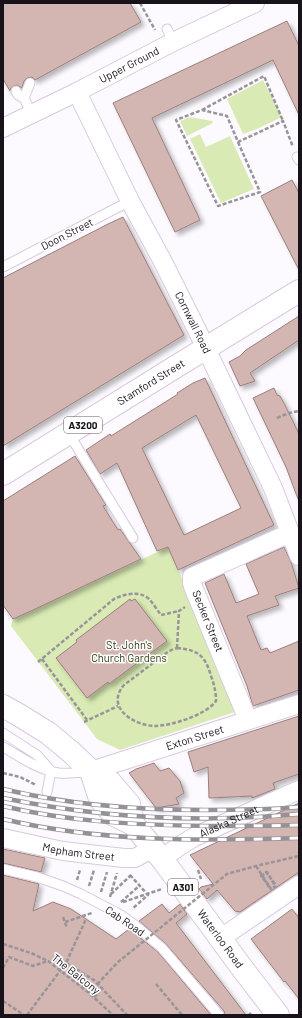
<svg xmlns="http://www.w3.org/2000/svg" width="302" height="1018" font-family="Barlow,sans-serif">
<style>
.green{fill:#d9eab4}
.building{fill:#d3b5b1;stroke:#9b7f7c;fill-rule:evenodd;filter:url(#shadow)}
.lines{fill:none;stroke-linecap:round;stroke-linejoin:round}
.lane-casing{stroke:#d9c9e0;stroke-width:11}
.street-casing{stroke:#d9c9e0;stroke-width:20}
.primary-casing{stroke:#d9c9e0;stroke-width:24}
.path{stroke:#98959a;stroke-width:2.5;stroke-dasharray:4 2;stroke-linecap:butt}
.lane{stroke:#fff;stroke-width:9}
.street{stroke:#fff;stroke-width:18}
.primary{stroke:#fff;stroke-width:22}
.rail-casing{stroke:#959197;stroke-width:4.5}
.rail{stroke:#fff;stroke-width:3;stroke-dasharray:9;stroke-linecap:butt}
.path-bridge{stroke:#98959a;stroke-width:2.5;stroke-dasharray:4 2;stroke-linecap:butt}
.labels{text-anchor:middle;stroke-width:3;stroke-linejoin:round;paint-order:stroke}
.shield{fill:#fff;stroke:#5d5a5f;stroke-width:1}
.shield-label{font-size:10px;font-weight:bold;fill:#18131a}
.street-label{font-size:11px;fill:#18131a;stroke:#fff}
.park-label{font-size:11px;fill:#313c11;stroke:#fff}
</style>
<defs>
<filter id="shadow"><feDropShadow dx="3.5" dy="3.5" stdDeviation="2" flood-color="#0004"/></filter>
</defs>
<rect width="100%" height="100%" fill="#fdfaff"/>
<path class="green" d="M263,80l19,37 -23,11 -16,6 -16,-35z
M190,117l22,4 1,2 -26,13 -7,-15z
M200,134l6,13 24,-11 24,53 -33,14 -31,-64z
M168,547l73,163 -121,40 -23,-11 -86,-113 2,-7z"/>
<path class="building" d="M3,3h127l11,19 -106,58 -3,-3 -5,1 -3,3 -2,7 -5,-3 -3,1 -3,2 -1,3 -7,-12z
M287,21l12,25v69l-26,-55 -121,58 48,102 -25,12 -62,-129z
M292,180l7,13v77l-38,-74z
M123,217l61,118 -181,111v-168l105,-54z
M299,316v24l-49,33 5,8 -15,5 -11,-24 11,-6 6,-6z
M205,378l69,147 -96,45 -10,-23 -11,4 -40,-88 -17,11 -14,-24 24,-16 1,2 67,-42 -1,-1 16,-10zM196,415l45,93 -57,27 -42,-87z
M274,388l3,7 3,1 5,9 14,29v65h-1l-12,-32 -33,-69z
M75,456l31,49 -3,1 15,24 2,-1 21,30 -110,52 -18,8 -10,-14v-104z
M284,547l7,15 8,26 -24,8 4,9 -32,11 14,34 6,-2 3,5 29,-12v49l-46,16 -6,-20 -42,-103 19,-9 12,29 23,-9 -13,-30z
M130,599l1,2 4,-2 32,42 -58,43 -1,-2 -21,16 -31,-40 21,-16 -1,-2z
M299,716v58l-26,9 2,6 -23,9v-2l-43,2 -1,-31 -14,5 -6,-20z
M154,763l6,8 9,-3 11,13 4,12 -8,5 3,6 -23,4 -27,-35 7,-4z
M299,803v69l-59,40 -5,-1 -18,-21 -10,9 -8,-10 2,-2 12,-3 -23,-29z
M3,849l42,9 -4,14 -38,-9z
M3,875l36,9 -6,27 20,-9 18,7 45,30 13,-10 29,23 53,63h-208z
M162,904l7,9 11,-9 7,10 -11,9 70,92h-21l-1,-4 -58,-67 -27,-23z
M292,909l7,9v81l-14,-18 -1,1 -33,-43z"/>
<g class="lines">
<defs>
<path id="lane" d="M167,29l6,13
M30,83l-6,15 8,17
M16,91l2,4 6,3
M297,157l2,3
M3,267l127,-66
M69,434l64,104
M3,733l34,22 14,16 -4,21
M3,747c18,10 35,23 56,26 10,1 19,-1 28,-1
M3,869l34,8 26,9 18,8 40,21 15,11 26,22 57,67"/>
<g id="street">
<path id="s1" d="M77,92l53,109 32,59 35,70 76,158 26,68"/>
<path id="s2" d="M3,128l74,-36 96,-50 82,-39"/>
<path d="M248,720l-54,-131 -2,-6v-6l98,-44"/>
<path id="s3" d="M91,771l208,-67"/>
<path id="s4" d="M3,838l60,13 61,7h11l18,-10"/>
<path id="s5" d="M162,859l16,-12 16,-10 105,-47"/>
<path d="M221,938l78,-53"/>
</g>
<g id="primary">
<path id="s6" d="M3,474l169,-105 127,-78"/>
<path d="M3,706l16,9 29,18 23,19 20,19 19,11 19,22 4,20"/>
<path id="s7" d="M91,771l9,28 14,16 19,9 29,35 80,109 36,47"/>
</g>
</defs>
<use href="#lane" class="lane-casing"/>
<use href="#street" class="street-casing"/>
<use href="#primary" class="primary-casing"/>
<path class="path" d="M140,3l15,27
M202,110l62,-34 19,45
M238,142l22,50 -42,14 -42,-86 26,-10 25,6 11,26 45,-21 10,26
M277,418l12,-5 10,-2
M177,648c21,2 28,7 34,28 3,8 5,16 5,25 -10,14 -45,25 -62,25 -21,-1 -49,-19 -30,-41l45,-34z
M177,648l2,-37 6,-4
M42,659l45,61
M38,662l76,-63c11,-5 25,-9 35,0 4,4 8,11 12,16l18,-4
M84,722l34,-16
M3,773l17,4 16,8
M198,870l3,9
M130,875l18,20 -16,14
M77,880l3,-10
M89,886l5,-16
M269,886l-8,-10 6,-4 7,12
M269,887l-7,-11 4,-4 9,12
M101,892l6,-20
M111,894l20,-19
M110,897l7,-24
M121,902l18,-16
M123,902l39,-13
M63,917l4,11
M65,922l27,-9
M66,963l28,17 33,35
M3,968l6,-11 24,9 15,-5
M156,984l26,31
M94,997l5,-4
M3,1001l21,14
M27,1015l39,-52 20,-44
M249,1015l2,-2"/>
<use href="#lane" class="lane"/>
<use href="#street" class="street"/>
<use href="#primary" class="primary"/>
<defs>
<path id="rail" d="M3,789c66,16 134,21 202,21 31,0 63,0 94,-3
M3,798c97,20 198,25 296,16
M3,806c66,16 135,19 202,20 31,0 63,0 94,-1
M3,819c96,23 198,22 296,19"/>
</defs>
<use href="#rail" class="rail-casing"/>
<use href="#rail" class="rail"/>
<path class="path-bridge" d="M256,866l15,23 5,-3
M3,944l28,9 17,8 41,32 24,22
M89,993l29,-31 109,-88 29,-8 43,-10"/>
</g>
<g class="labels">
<g class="shield">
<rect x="64" y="417" width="38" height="16" rx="3"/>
<rect x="168" y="879" width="30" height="16" rx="3"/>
</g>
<g class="shield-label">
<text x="83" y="429">A3200</text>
<text x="183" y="891">A301</text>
</g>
<g class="street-label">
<text dy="4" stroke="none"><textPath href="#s2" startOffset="141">Upper Ground</textPath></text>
<text transform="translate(67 234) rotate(-27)" y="4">Doon Street</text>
<text dy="4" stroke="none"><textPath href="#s1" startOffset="258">Cornwall Road</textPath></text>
<text dy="4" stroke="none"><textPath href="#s6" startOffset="174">Stamford Street</textPath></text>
<text transform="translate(208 621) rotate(68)" y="4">Secker Street</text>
<text dy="4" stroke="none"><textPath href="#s3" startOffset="109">Exton Street</textPath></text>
<text dy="4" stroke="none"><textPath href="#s5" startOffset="77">Alaska Street</textPath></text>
<text dy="4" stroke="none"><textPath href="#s4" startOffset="77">Mepham Street</textPath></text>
<text transform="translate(125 921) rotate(34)" y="4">Cab Road</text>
<text dy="4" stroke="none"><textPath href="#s7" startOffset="216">Waterloo Road</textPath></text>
<text transform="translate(76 974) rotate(38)" y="4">The Balcony</text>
</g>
<g class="park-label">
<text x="129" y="649">St. John's<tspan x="129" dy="13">Church Gardens</tspan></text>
</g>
</g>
<rect width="302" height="1018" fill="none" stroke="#18131a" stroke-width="8"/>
</svg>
